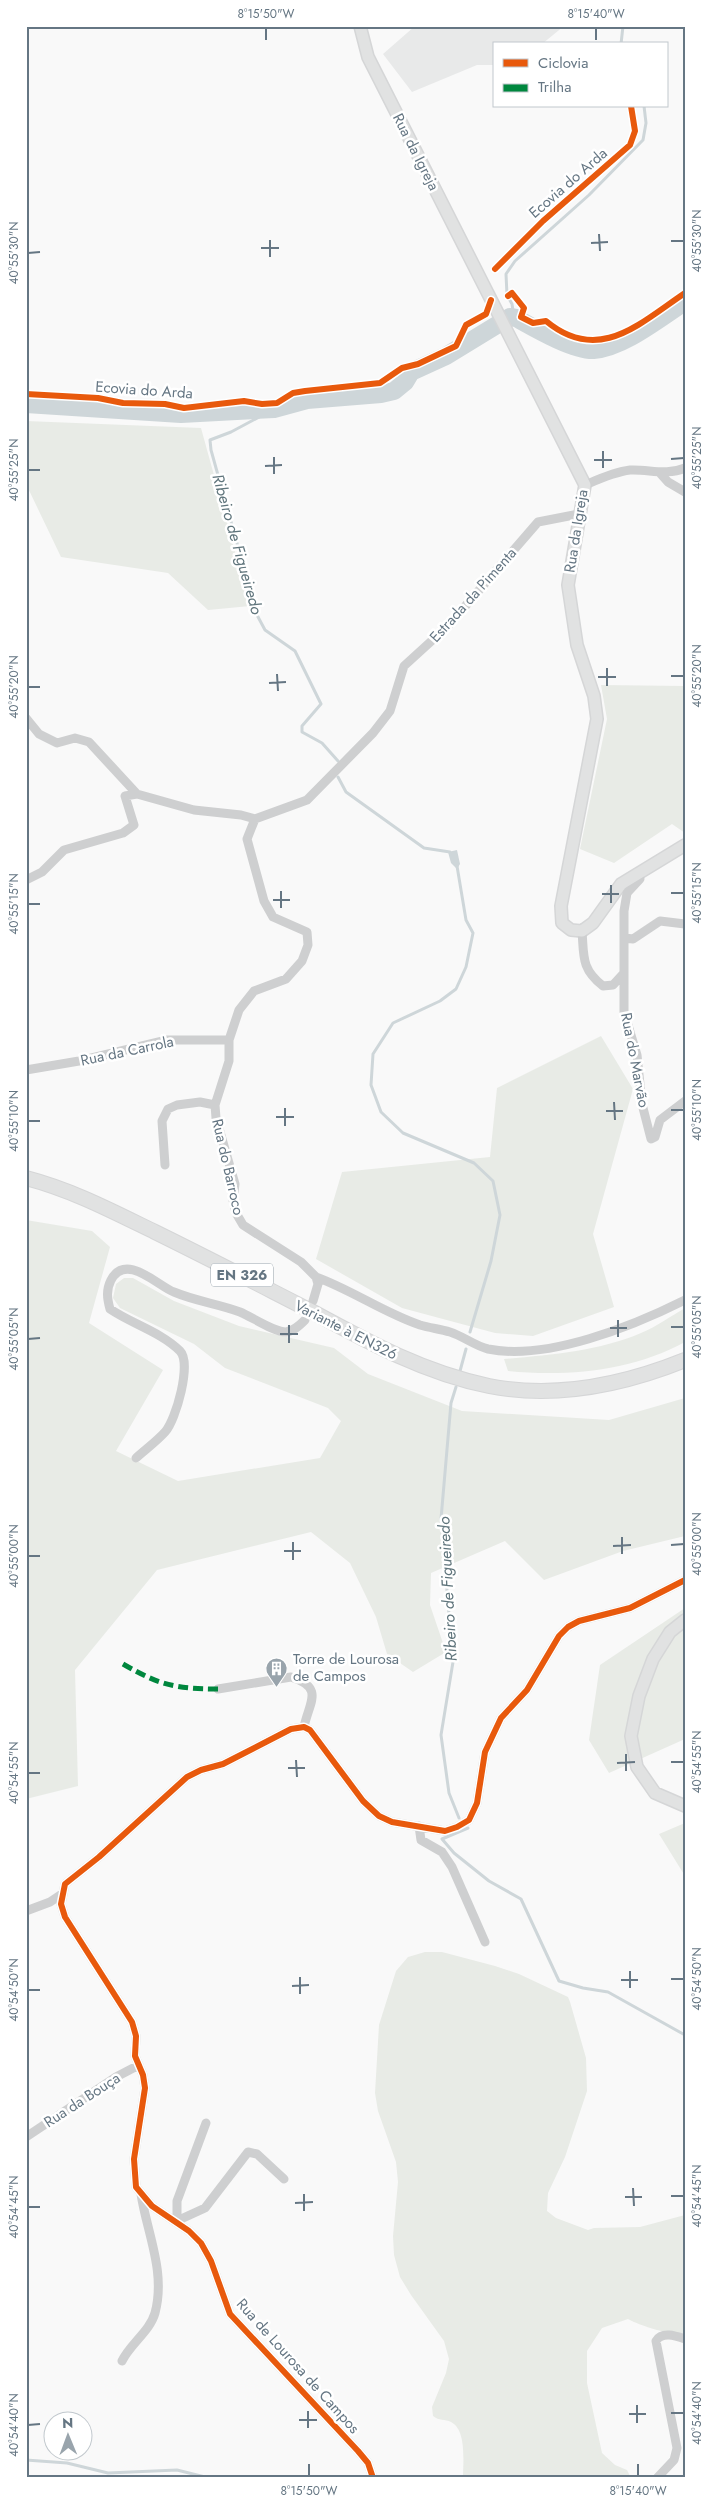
<svg xmlns="http://www.w3.org/2000/svg" width="711" height="2504" font-family="Jost,sans-serif">
<style>
.built{fill:#e8e9e9}
.green{fill:#e8ebe6}
.water{fill:#ced6d9}
.lines{fill:none;stroke-linecap:round;stroke-linejoin:round}
.stream{stroke:#ced6d9;stroke-width:3}
.river{stroke:#ced6d9;stroke-width:18}
.secondary-casing{stroke:#d5d6d7;stroke-width:14}
.primary-casing{stroke:#d5d6d7;stroke-width:16}
.street{stroke:#cecfd0;stroke-width:9}
.secondary{stroke:#e1e2e2;stroke-width:11}
.primary{stroke:#e1e2e2;stroke-width:14}
.quiet{stroke:#00873e;stroke-width:5;stroke-dasharray:10 5;stroke-linecap:butt}
.cycleway-casing{stroke:#fff;stroke-width:9}
.cycleway{stroke:#e8590c;stroke-width:6}
.ticks{fill:none;stroke:#657683;stroke-width:2}
.labels{text-anchor:middle;stroke-width:5;stroke-linejoin:round;paint-order:stroke}
.shield{fill:#fff;stroke:#939fa8;stroke-width:1}
.shield-label{font-size:14px;font-weight:bold;fill:#657683}
.street-label{font-size:15px;fill:#657683;stroke:#fff}
.poi-label{font-size:15px;fill:#657683;stroke:#fff;text-anchor:start}
.water-label{font-size:16px;font-style:italic;fill:#60757c;stroke:#fff}
.neatline{fill:none;stroke:#657683;stroke-width:2}
.ticks-label{font-size:12px;text-anchor:middle;fill:#657683}
</style>
<rect width="100%" height="100%" fill="#f9f9f9"/>
<path class="built" d="M415,26h149l-22,18h-47v21h-18l-65,27 -29,-38z"/>
<path class="green" d="M26,421l175,7 49,178 -42,4 -40,-37 -107,-16 -35,-73z
M601,685l84,1v147l-13,-9 -58,39 -34,-14 27,-130z
M601,1036l32,53 -40,145 21,73 -81,29 -38,-3 -93,-25 -86,-49 26,-87 148,-15 7,-69z
M26,1220l66,11 18,16 -21,76 74,47 -47,81 62,30 142,-23 21,-37 -13,-13 -103,-40 -31,-24 -74,-36 -7,-10 3,-14 8,-6h9l41,23 65,25 95,22 34,26 94,37 147,9 76,-22v138l-62,15 -79,29 -39,-39 -74,32 -1,32 16,47 -33,20 -26,-18 -11,-37 -26,-54 -39,-31 -154,38 -82,100 3,116 -52,13z
M685,1308v34c-53,29 -118,35 -177,29l-4,-12c46,-4 95,-8 137,-26 15,-6 30,-17 44,-25z
M685,1608v131l-76,34 -20,-33 11,-75z
M685,1823v53l-26,-42z
M425,1952h17l53,14 24,8 49,23 2,5 16,56 1,33 -22,66 -17,36 -1,18 9,7 32,12 6,-2 46,-1 45,-12v120c-13,0 -45,-9 -57,-16l-26,9 -15,23v32l15,70 13,12 12,5 4,8h-168c0,-15 4,-48 -12,-56 -6,-3 -12,-1 -18,-6l-1,-9 14,-34 3,-14 -5,-18 -33,-46 -11,-18 -6,-22 -1,-19 5,-54 -2,-20 -18,-51 -3,-18 4,-68 17,-54 12,-14z"/>
<path class="water" d="M457,850l3,14 -3,5 -6,-6 -3,-11z"/>
<g class="lines">
<path class="stream" d="M621,44l2,-18
M514,317l-2,-13 -5,-9 -1,-21 9,-13 74,-66 54,-55 3,-17 -2,-17
M274,409l-43,23 -21,8 1,10 46,165 8,15 30,21 26,53 -19,22v6l20,11 16,18
M338,777l8,15 78,56 26,4
M457,866l9,54 7,13 -7,34 -10,22 -16,12 -47,22 -20,31 -2,31 10,27 22,21 71,30 19,18 7,34 -9,46 -21,71
M460,1371l6,-22
M456,1387l-5,16 -10,116 12,143 -12,73 8,58 10,25
M468,1828l-26,11 12,14 35,28 32,18 38,82 24,7 25,4 77,43
M26,2460l41,3 41,10 69,-3 32,8"/>
<path class="river" d="M26,404l155,10 93,-5 33,-9 74,-6 13,-3 11,-9 6,-10 35,-16 64,-39 6,1c18,10 57,33 78,32 29,-2 66,-32 91,-48"/>
<defs>
<path id="secondary" d="M360,26l8,31 217,428 -17,100 9,60 17,51 3,23 -36,187 1,17 9,7 11,1 11,-8 28,-39 64,-39
M685,1620l-15,12 -17,27 -14,37 -8,40 6,31 18,26 30,13"/>
<path id="primary" d="M26,1178c46,12 86,33 129,54 53,26 105,53 158,80 57,31 112,61 176,74 67,13 134,-1 196,-26"/>
</defs>
<use href="#secondary" class="secondary-casing"/>
<use href="#primary" class="primary-casing"/>
<path class="street" d="M660,473l8,9 17,10
M585,485c14,-6 29,-13 45,-15 19,-1 36,6 55,-2
M26,718l13,16 18,9 18,-5 14,4 48,52 57,16 47,5 14,4 52,-19 66,-67 17,-22 14,-45 45,-41 89,-103 41,-8
M255,819l-8,20 17,62 9,16 34,15 1,13 -6,16 -16,18 -32,12 -15,19 -10,30v21l-14,44 1,13 19,66 -2,16 3,13 7,12 58,37 15,15 2,7 -5,17
M639,872l1,7 -13,14 -3,18v101l13,43 5,49 9,35 4,-2 5,-17 25,-19
M26,880l16,-8 22,-22 59,-17 11,-8 -9,-29 12,-2
M582,931c2,25 -1,38 21,55l10,-1 11,-12
M625,938l8,1 27,-18 25,3
M26,1070l53,-9 88,-21h62
M165,1165l-3,-44 6,-12 9,-4 23,-3 15,3
M316,1277c36,13 68,36 104,48 10,3 20,4 30,7 13,4 25,14 38,17 59,12 145,-23 197,-49
M136,1458c10,-9 21,-17 29,-26 11,-12 27,-69 15,-81 -19,-19 -48,-27 -70,-42 -3,-11 -4,-19 1,-29 15,-28 47,6 63,12 21,9 45,12 66,20 12,5 34,20 46,20 8,-1 14,-7 19,-12
M218,1689l73,-12c34,11 18,25 13,50
M419,1826l2,14 21,12 10,15 33,75
M26,1911l24,-9 12,-8
M26,2137l90,-60 23,-12
M177,2223l4,-4 24,-11 43,-56 9,2 27,25
M177,2223v-22l29,-78
M122,2361c8,-17 28,-30 33,-48 11,-41 -8,-80 -14,-119
M373,2478l-5,-15 -10,-12 -128,-137 -19,-53 -10,-18 -12,-12 -37,-25 -16,-19 -2,-28 11,-71 -2,-13 -8,-19 1,-20 -4,-14 -67,-105 -4,-13 4,-20 34,-27 88,-80 14,-7 22,-6 68,-35 13,-2 6,3 53,71 16,15 13,6 53,9 12,-4 12,-7 8,-17 8,-51 16,-34 26,-28 32,-54 9,-9 11,-6 51,-13 55,-28
M657,2478l17,-18 3,-12 -21,-107c6,-10 20,-5 29,-2"/>
<use href="#secondary" class="secondary"/>
<use href="#primary" class="primary"/>
<path class="quiet" d="M123,1664c36,21 53,25 95,25"/>
<defs>
<path id="cycleway" d="M495,269l48,-48 87,-76 5,-14 -4,-25
M508,296l4,-3 12,15 -3,9 12,6 13,-2c53,44 94,2 139,-28
M26,394l72,4 25,5 42,1 19,4 60,-7 18,3 15,-1 16,-10 12,-2 75,-8 22,-15 16,-4 38,-18 10,-21 20,-11 5,-14
M373,2478l-5,-15 -10,-12 -128,-137 -19,-53 -10,-18 -12,-12 -37,-25 -16,-19 -2,-28 11,-71 -2,-13 -8,-19 1,-20 -4,-14 -67,-105 -4,-13 4,-20 34,-27 88,-80 14,-7 22,-6 68,-35 13,-2 6,3 53,71 16,15 13,6 53,9 12,-4 12,-7 8,-17 8,-51 16,-34 26,-28 32,-54 9,-9 11,-6 51,-13 55,-28"/>
</defs>
<use href="#cycleway" class="cycleway-casing"/>
<use href="#cycleway" class="cycleway"/>
</g>
<path class="ticks" d="M266,28v12M596,28v12M599,234l1,17M270,240v17M671,241h13M591,243l17,-1M261,248h18M28,253l12,-1M603,451v17M274,457v17M671,459l13,-1M594,460h18M265,466l17,-1M28,470h12M607,668v18M277,674l1,17M671,676h13M598,677h18M269,683l17,-1M28,687h12M611,885v18M281,891v17M671,893h13M602,894h17M273,900h17M28,904h12M614,1102l1,18M285,1108v18M671,1110h13M606,1111h17M276,1117h18M28,1121h12M618,1320v17M289,1325v18M671,1327h13M610,1328h17M280,1334h18M28,1339l12,-1M622,1537v17M293,1542v18M671,1545l13,-1M613,1546l18,-1M284,1551h17M28,1556h12M626,1754v17M296,1760l1,17M671,1762h13M617,1763l18,-1M288,1768h17M28,1773h12M630,1971v17M300,1977v17M671,1979h13M621,1980h17M292,1986l17,-1M28,1990h12M633,2188l1,18M304,2194v17M671,2196h13M625,2197h17M295,2203l18,-1M28,2207h12M637,2405v18M308,2411v17M671,2413h13M629,2414h17M299,2420h18M28,2425l12,-1M309,2464v12M638,2464v12"/>
<defs>
<symbol id="building-pin" viewBox="-11 -11 22 30"><path d="M0 17L-7.5 6A9.5 9.5 0 1 1 7.5 6Z" fill="#99a4ac" stroke="#fff"/><path d="M-4-6H4V6H1V3H-1V6H-4ZM-2.5-4.3h1.7v1.8h-1.7ZM.8-4.3h1.7v1.8H.8ZM-2.5-1h1.7V.8h-1.7ZM.8-1h1.7V.8H.8Z" fill="#fff"/></symbol>
</defs>
<g fill-rule="evenodd">
<use href="#building-pin" x="264" y="1656" width="25" height="34"/>
</g>
<g class="labels">
<rect class="shield" x="211" y="1263.5" width="62" height="23" rx="4"/>
<g class="shield-label">
<text x="242" y="1280">EN 326</text>
</g>
<g class="street-label">
<text transform="translate(416 152) rotate(63)" y="5">Rua da Igreja</text>
<text transform="translate(568 183) rotate(-41)" y="5">Ecovia do Arda</text>
<text transform="translate(144 390) rotate(4)" y="5">Ecovia do Arda</text>
<text transform="translate(576 531) rotate(-81)" y="5">Rua da Igreja</text>
<text transform="translate(473 595) rotate(-48)" y="5">Estrada da Pimenta</text>
<text transform="translate(127 1051) rotate(-12)" y="5">Rua da Carrola</text>
<text transform="translate(635 1060) rotate(79)" y="5">Rua do Marvão</text>
<text transform="translate(228 1167) rotate(77)" y="5">Rua do Barroco</text>
<text transform="translate(346 1330) rotate(27)" y="5">Variante à EN326</text>
<text transform="translate(82 2100) rotate(-33)" y="5">Rua da Bouça</text>
<text transform="translate(298 2366) rotate(48)" y="5">Rua de Lourosa de Campos</text>
</g>
<g class="poi-label">
<text x="293" y="1664">Torre de Lourosa<tspan x="293" dy="17">de Campos</tspan></text>
</g>
<g class="water-label">
<text transform="translate(238 544) rotate(74)" y="6">Ribeiro de Figueiredo</text>
<text transform="translate(447 1589) rotate(-93)" y="6">Ribeiro de Figueiredo</text>
</g>
</g>
<rect width="711" height="2504" fill="none" stroke="#ffffff" stroke-width="55"/>
<rect x="493" y="42" width="175" height="65" fill="#ffffff" stroke="#c1c8cd"/>
<rect x="503" y="59" width="25" height="8" fill="#e8590c" stroke="#c1c8cd"/>
<text x="538" y="68" font-size="15" fill="#657683">Ciclovia</text>
<rect x="503" y="84" width="25" height="8" fill="#00873e" stroke="#c1c8cd"/>
<text x="538" y="92" font-size="15" fill="#657683">Trilha</text>
<g transform="translate(68 2436) rotate(359)"><circle r="24" fill="#ffffff" stroke="#c1c8cd"/>
<path d="M0-4L9 19L0 12L-9 19Z" fill="#99a4ac"/>
<text y="-8" font-size="14" font-weight="bold" text-anchor="middle" fill="#657683">N</text>
</g>
<rect x="28" y="28" width="656" height="2448" class="neatline"/>
<g class="ticks-label">
<text x="266" y="18">8°15'50"W</text>
<text x="596" y="18">8°15'40"W</text>
<text transform="translate(697 241) rotate(-90)" y="4">40°55'30"N</text>
<text transform="translate(14 253) rotate(-90)" y="4">40°55'30"N</text>
<text transform="translate(697 458) rotate(-90)" y="4">40°55'25"N</text>
<text transform="translate(14 470) rotate(-90)" y="4">40°55'25"N</text>
<text transform="translate(697 676) rotate(-90)" y="4">40°55'20"N</text>
<text transform="translate(14 687) rotate(-90)" y="4">40°55'20"N</text>
<text transform="translate(697 893) rotate(-90)" y="4">40°55'15"N</text>
<text transform="translate(14 904) rotate(-90)" y="4">40°55'15"N</text>
<text transform="translate(697 1110) rotate(-90)" y="4">40°55'10"N</text>
<text transform="translate(14 1121) rotate(-90)" y="4">40°55'10"N</text>
<text transform="translate(697 1327) rotate(-90)" y="4">40°55'05"N</text>
<text transform="translate(14 1339) rotate(-90)" y="4">40°55'05"N</text>
<text transform="translate(697 1544) rotate(-90)" y="4">40°55'00"N</text>
<text transform="translate(14 1556) rotate(-90)" y="4">40°55'00"N</text>
<text transform="translate(697 1762) rotate(-90)" y="4">40°54'55"N</text>
<text transform="translate(14 1773) rotate(-90)" y="4">40°54'55"N</text>
<text transform="translate(697 1979) rotate(-90)" y="4">40°54'50"N</text>
<text transform="translate(14 1990) rotate(-90)" y="4">40°54'50"N</text>
<text transform="translate(697 2196) rotate(-90)" y="4">40°54'45"N</text>
<text transform="translate(14 2207) rotate(-90)" y="4">40°54'45"N</text>
<text transform="translate(697 2413) rotate(-90)" y="4">40°54'40"N</text>
<text transform="translate(14 2425) rotate(-90)" y="4">40°54'40"N</text>
<text x="309" y="2495">8°15'50"W</text>
<text x="638" y="2495">8°15'40"W</text>
</g>
</svg>
